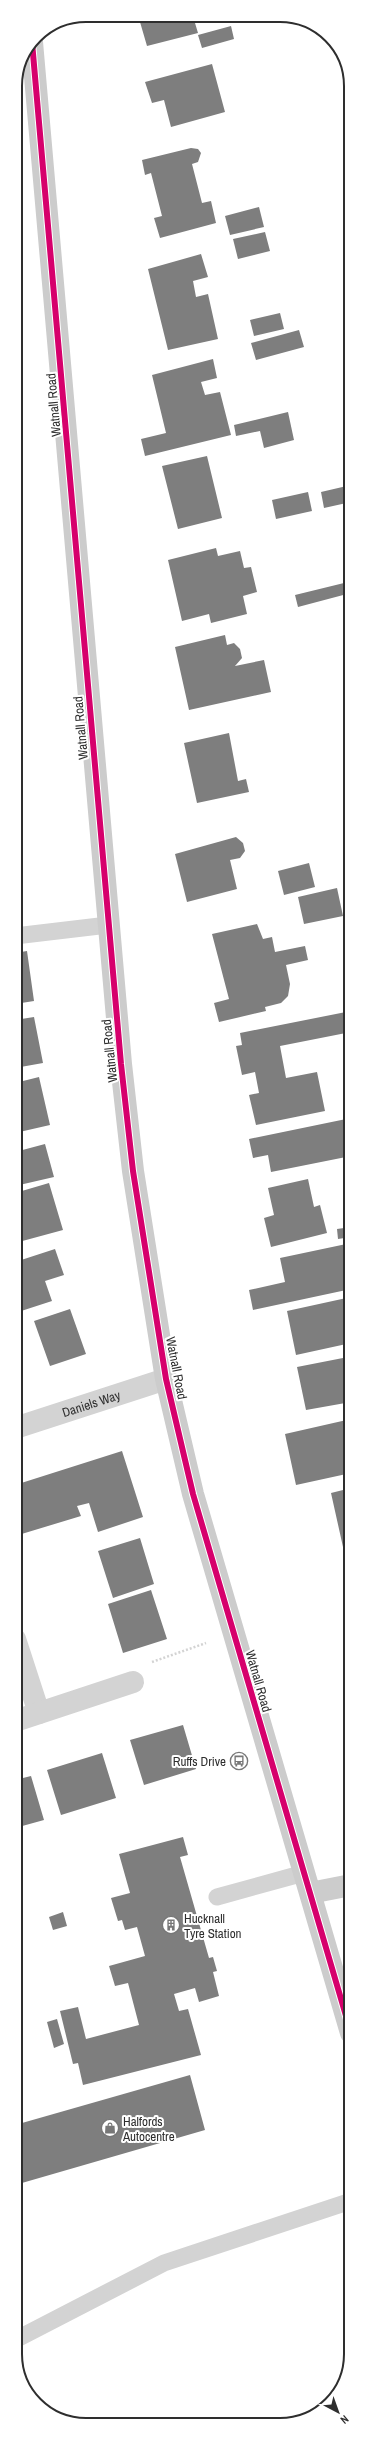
<svg xmlns="http://www.w3.org/2000/svg" width="366" height="2440" font-family="'Archivo Narrow',sans-serif">
<style>
.building{fill:#7e7e7e}
.lines{fill:none;stroke-linecap:round;stroke-linejoin:round}
.path{stroke:#d3d3d3;stroke-width:2.5;stroke-dasharray:2 2;stroke-linecap:butt}
.lane{stroke:#d3d3d3;stroke-width:17}
.street{stroke:#d3d3d3;stroke-width:22}
.secondary{stroke:#ccc;stroke-width:22}
.cycleway-casing{stroke:#fff;stroke-width:8}
.cycleway{stroke:#d6006c;stroke-width:6}
.labels{text-anchor:middle;stroke-width:4;stroke-linejoin:round;paint-order:stroke}
.street-label{font-size:13px;fill:#2e2e2e;stroke:#fff}
.poi-label{font-size:13px;fill:#2e2e2e;stroke:#fff;text-anchor:start}
.rim{fill:none;stroke:#2e2e2e;stroke-width:2}
</style>
<rect width="100%" height="100%" fill="#fff"/>
<path class="building" d="M165,16h40l1,4 -11,3 3,10 -51,13 -7,-24z
M231,26l3,13 -32,9 -4,-13z
M212,64l13,48 -54,15 -7,-27 -12,3 -7,-21z
M191,148l7,1 3,4 -3,9 -6,2 10,39 9,-2 5,22 -56,15 -6,-20 8,-2 -11,-43 -6,2 -3,-15z
M259,207l5,20 -34,8 -5,-19z
M265,232l5,19 -32,8 -5,-20z
M201,254l7,23 -15,4 3,16 12,-3 10,45 -50,11 -20,-81z
M280,313l4,16 -30,7 -4,-16z
M299,330l5,17 -48,13 -5,-17z
M213,359l4,19 -16,4 4,13 15,-3 11,43 -86,21 -4,-17 25,-6 -14,-58z
M288,412l6,28 -30,8 -4,-17 -24,5 -2,-11z
M207,456l15,62 -44,11 -16,-63z
M351,485v17l-27,6 -3,-16z
M308,492l4,19 -36,8 -4,-19z
M216,548l2,8 22,-5 4,17 7,-1 6,25 -14,4 4,18 -36,9 -2,-9 -27,7 -14,-61z
M344,583l3,11 -49,13 -3,-12z
M225,635l2,10 7,-2 6,6 2,9 -7,8 29,-6 7,32 -82,18 -14,-63z
M229,733l9,48 8,-2 3,13 -52,11 -13,-60z
M15,796l6,52 -6,1z
M236,837l7,6 2,8 -5,7 -10,2 7,29 -50,13 -12,-48z
M309,863l6,24 -31,8 -6,-24z
M15,881h4l4,36h-8z
M337,888l6,28 -39,8 -6,-27z
M257,924l6,15 9,-2 3,15 30,-6 3,14 -22,5 4,19 -2,12 -7,7 -16,4 1,4 -47,11 -5,-19 15,-4 -17,-65z
M27,951l7,50 -19,3v-51z
M351,1011v21l-71,14 6,32 31,-6 8,39 -69,14 -7,-30 10,-2 -4,-21 -13,3 -6,-29 6,-1 -2,-12z
M34,1017l9,46 -28,5v-48z
M39,1077l11,48 -35,8v-50z
M351,1118v38l-80,16 -3,-17 -15,3 -4,-19z
M45,1144l9,33 -39,9v-34z
M308,1179l6,28 6,-2 7,28 -56,14 -7,-29 10,-3 -6,-27z
M49,1183l14,47 -48,13v-50z
M351,1227v10l-13,2 -1,-10z
M351,1243v46l-98,21 -4,-20 36,-8 -5,-24z
M55,1249l9,26 -19,6 7,20 -37,12v-51z
M351,1297v46l-55,12 -9,-44z
M70,1309l16,45 -36,12 -16,-45z
M348,1357l3,11v34l-45,8 -9,-43z
M351,1419v54l-55,12 -11,-51z
M122,1451l21,66 -45,15 -9,-29 -12,3 4,10 -66,20v-51z
M351,1488v57l-8,2 -12,-54z
M140,1538l14,46 -41,14 -15,-47z
M151,1590l16,49 -44,14 -15,-49z
M183,1725l13,44 -52,16 -14,-45z
M102,1753l14,45 -55,17 -14,-45z
M31,1776l13,44 -29,8v-48z
M183,1837l5,18 -8,2 29,101 4,-1 4,14 -4,1 6,24 -20,6 -4,-14 -21,6 5,17 9,-2 13,46 -118,30 -5,-22 -5,1 -13,-53 18,-4 8,32 53,-14 -11,-42 -13,3 -6,-20 36,-10 -8,-29 -12,3 -3,-10 -4,1 -7,-23 19,-5 -11,-39z
M63,1912l4,14 -14,4 -4,-13z
M57,2019l7,25 -10,4 -7,-26z
M190,2075l15,55 -190,55v-60z"/>
<g class="lines">
<path class="path" d="M152,1662l54,-19"/>
<path class="lane" d="M15,936l93,-11
M217,1897l87,-24
M15,2340l149,-77 187,-62"/>
<g class="street">
<path id="s1" d="M15,1428l151,-49"/>
<path d="M15,1639l24,74"/>
<path d="M15,1721l118,-39"/>
</g>
<path class="secondary" d="M32,42l89,1022 12,107 33,208 27,115 158,539
M310,1893l41,-8"/>
<defs>
<path id="cycleway" d="M32,42l89,1022 12,107 33,208 27,115 158,539"/>
</defs>
<use href="#cycleway" class="cycleway-casing"/>
<use href="#cycleway" class="cycleway"/>
</g>
<defs>
<symbol id="bus-ring" viewBox="-11 -11 22 22"><circle r="9.5" fill="#fff" stroke="#777" stroke-width="1.5"/><path d="M-5-6H5V4H4V6H2V4H-2V6H-4V4H-5ZM-3.5-4V0h7V-4ZM-3.5 1.2v1.5H-2V1.2ZM2 1.2v1.5H3.5V1.2Z" fill="#777"/></symbol>
<symbol id="building-ring" viewBox="-11 -11 22 22"><circle r="9.5" fill="#fff" stroke="#777" stroke-width="1.5"/><path d="M-4-6H4V6H1V3H-1V6H-4ZM-2.5-4.3h1.7v1.8h-1.7ZM.8-4.3h1.7v1.8H.8ZM-2.5-1h1.7V.8h-1.7ZM.8-1h1.7V.8H.8Z" fill="#777"/></symbol>
<symbol id="shop-ring" viewBox="-11 -11 22 22"><circle r="9.5" fill="#fff" stroke="#777" stroke-width="1.5"/><path d="M-5-2.5h2.3a2.7 3.5 0 0 1 5.4 0H5L5.5 6h-11ZM-1.5-2.5h3a1.5 2.3 0 0 0-3 0Z" fill="#777"/></symbol>
</defs>
<g fill-rule="evenodd">
<use href="#bus-ring" x="229" y="1751" width="20" height="20"/>
<use href="#building-ring" x="161" y="1915" width="20" height="20"/>
<use href="#shop-ring" x="100" y="2118" width="20" height="20"/>
</g>
<g class="labels">
<g class="street-label">
<text transform="translate(53 405) rotate(-95)" y="5">Watnall Road</text>
<text transform="translate(80 728) rotate(-95)" y="5">Watnall Road</text>
<text transform="translate(109 1051) rotate(-96)" y="5">Watnall Road</text>
<text transform="translate(177 1368) rotate(79)" y="5">Watnall Road</text>
<text dy="5" stroke="none"><textPath href="#s1" startOffset="80">Daniels Way</textPath></text>
<text transform="translate(259 1681) rotate(74)" y="5">Watnall Road</text>
</g>
<g class="poi-label">
<text x="226" y="1766" text-anchor="end">Ruffs Drive</text>
<text x="184" y="1923">Hucknall<tspan x="184" dy="15">Tyre Station</tspan></text>
<text x="123" y="2126">Halfords<tspan x="123" dy="15">Autocentre</tspan></text>
</g>
</g>
<path d="M0 0H366V2440H0ZM86 22H280A64 64 0 0 1 344 86V2354A64 64 0 0 1 280 2418H86A64 64 0 0 1 22 2354V86A64 64 0 0 1 86 22Z" fill="#fff" fill-rule="evenodd"/>
<path class="rim" d="M86 22H280A64 64 0 0 1 344 86V2354A64 64 0 0 1 280 2418H86A64 64 0 0 1 22 2354V86A64 64 0 0 1 86 22Z"/>
<g transform="translate(338 2412) rotate(139)" stroke="#ffffff" stroke-width="3" paint-order="stroke">
<path d="M0-3L7 15L0 10L-7 15Z" fill="#2e2e2e"/>
<text y="-6" font-size="11" font-weight="bold" text-anchor="middle" fill="#2e2e2e">N</text>
</g>
</svg>
